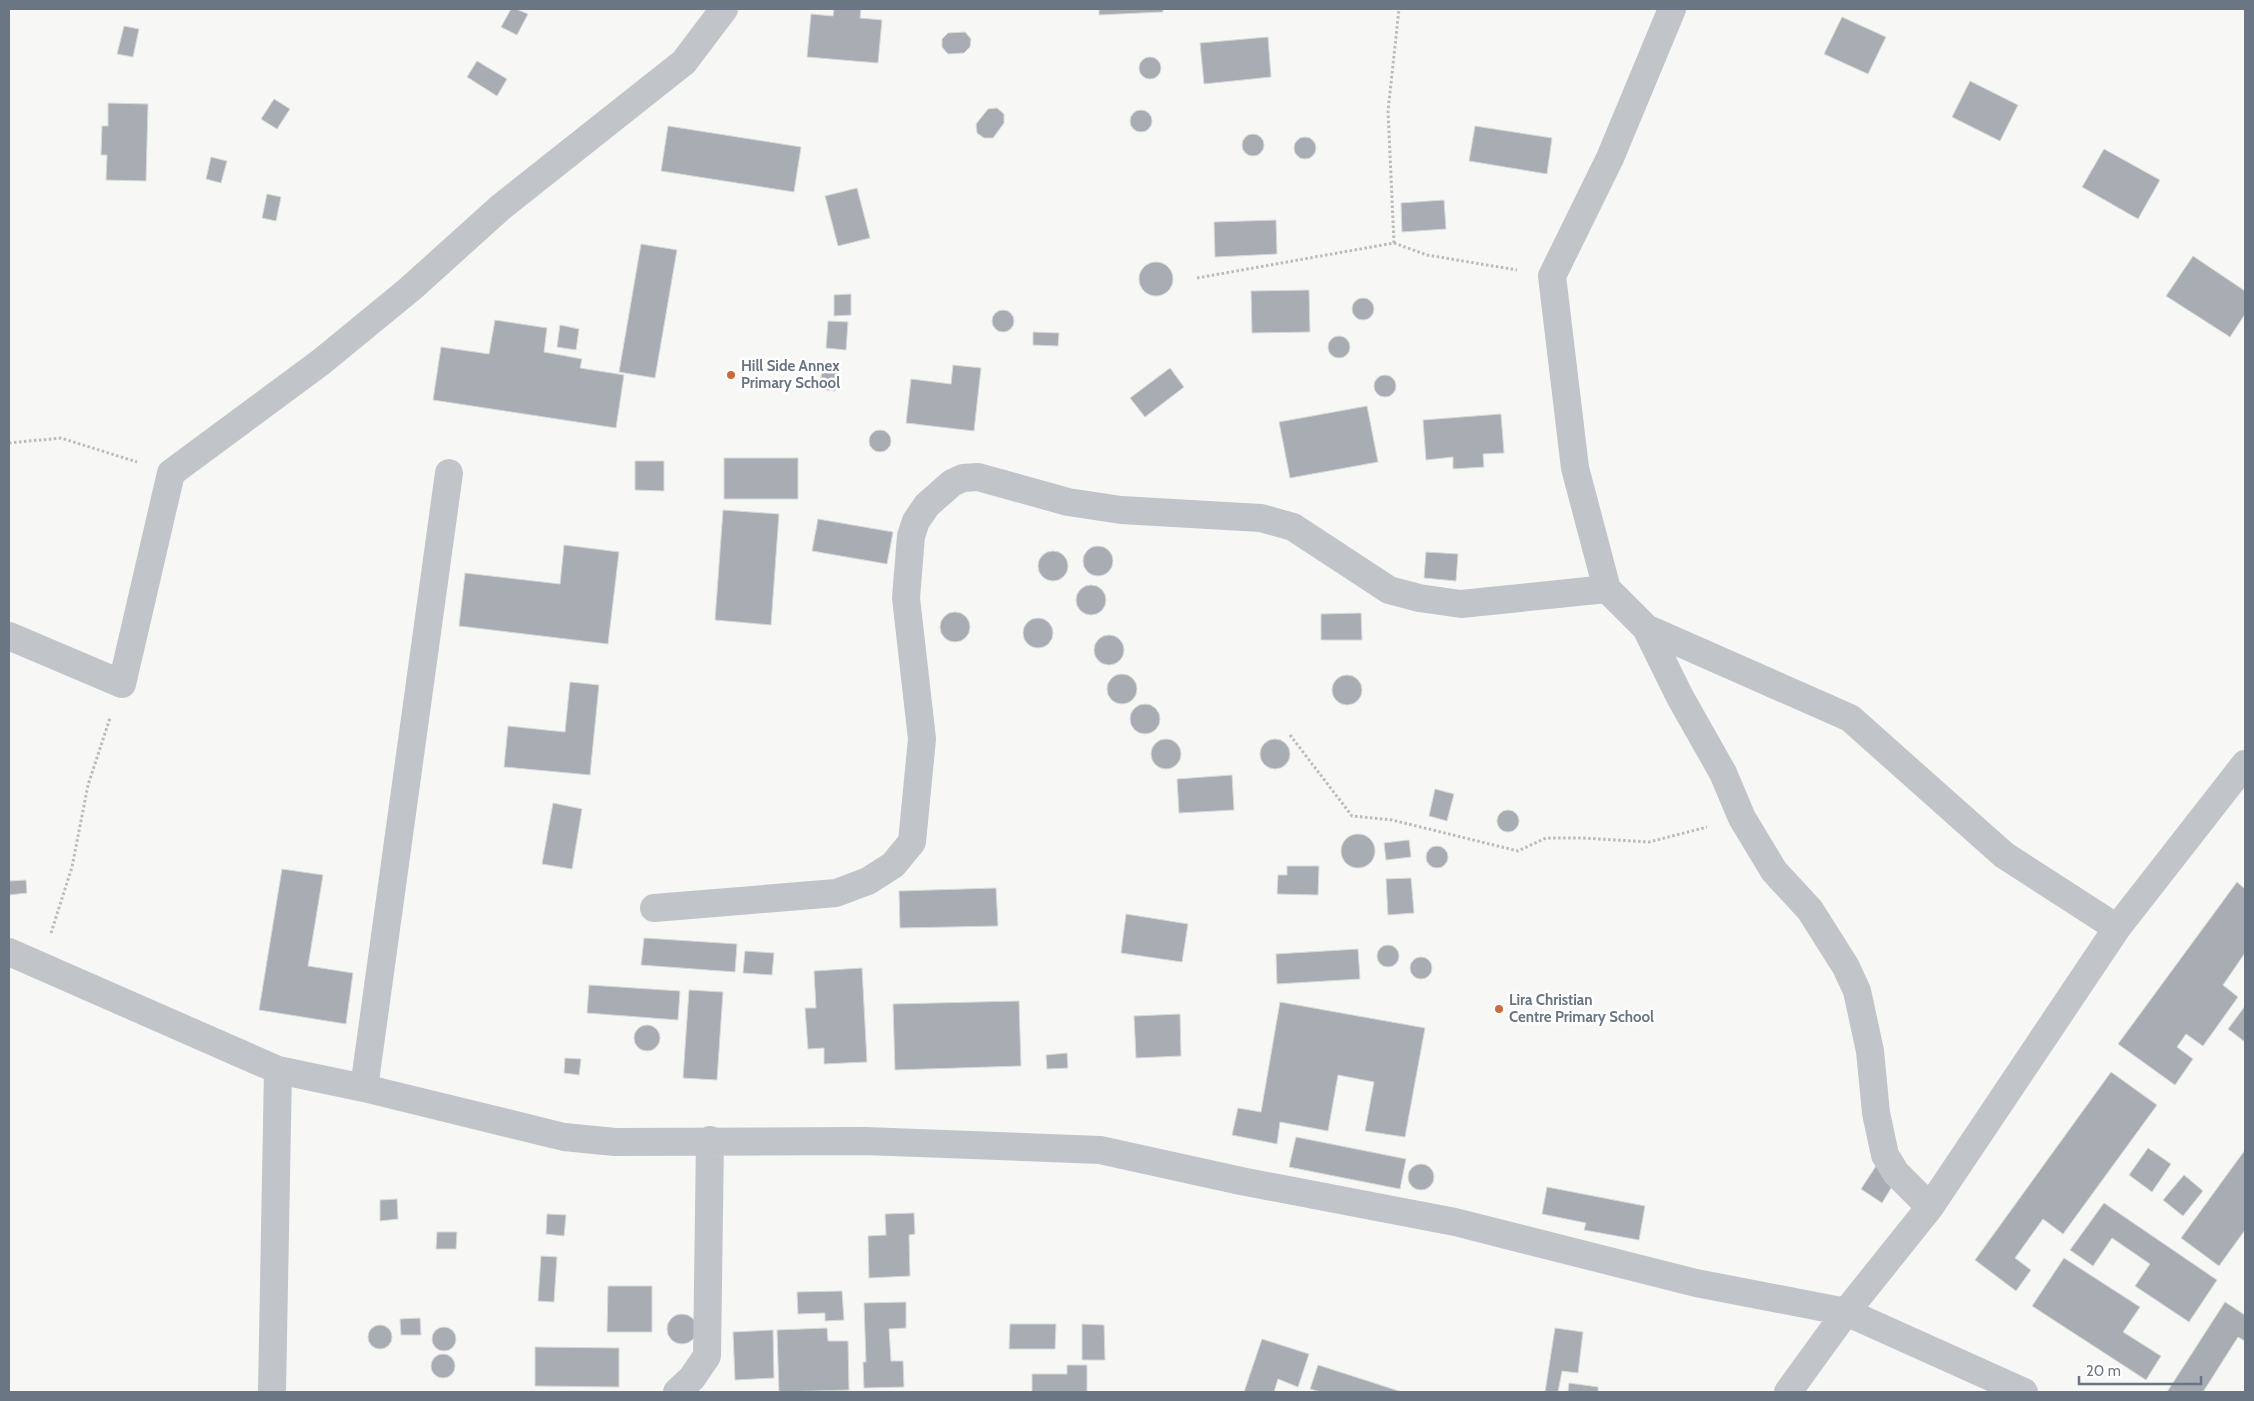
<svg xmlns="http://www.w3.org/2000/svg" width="2254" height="1401" font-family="Cabin,sans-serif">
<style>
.building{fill:#a7adb3;stroke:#d9d9d8}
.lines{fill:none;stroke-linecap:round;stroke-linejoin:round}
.path{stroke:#b9bcbe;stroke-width:3;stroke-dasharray:2.5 2.5;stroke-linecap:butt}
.minor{stroke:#c1c4c8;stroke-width:28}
.poi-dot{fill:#cf693e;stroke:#fff;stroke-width:2}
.labels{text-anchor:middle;stroke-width:5;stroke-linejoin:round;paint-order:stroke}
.poi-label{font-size:15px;font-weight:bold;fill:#6a7683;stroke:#fff;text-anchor:start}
</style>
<rect width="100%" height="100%" fill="#f7f7f5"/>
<path class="building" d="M511,9h5l12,5 -11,21 -16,-8z
M834,9h27l-1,9 22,2 -4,43 -71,-6 4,-43 22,2z
M1099,9h64v3l-64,3z
M1842,17l44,20 -18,37 -44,-20z
M124,26l15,3 -6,28 -16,-3z
M965,32l6,7 -1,8 -6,6 -16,1 -6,-7v-8l6,-6z
M1268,37l3,40 -67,7 -4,-41z
M1139 68a11 11 0 1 1 22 0a11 11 0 1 1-22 0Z
M477,61l30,18 -10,17 -30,-19z
M1970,81l48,24 -18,36 -48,-24z
M274,99l16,10 -13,20 -16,-10z
M108,103l40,1 -2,77 -40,-1 1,-25h-6l1,-29h6z
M997,108l7,6v9l-11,15h-9l-7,-5 -1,-9 12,-15z
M1130 121a11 11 0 1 1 22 0a11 11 0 1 1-22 0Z
M668,126l133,21 -7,45 -133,-21z
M1475,126l77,12 -5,36 -78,-13z
M1242 145a11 11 0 1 1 22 0a11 11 0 1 1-22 0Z
M1294 148a11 11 0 1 1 22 0a11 11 0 1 1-22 0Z
M2104,149l56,31 -22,39 -56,-32z
M211,157l16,4 -6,22 -15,-4z
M857,188l13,50 -32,8 -13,-50z
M267,194l14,3 -5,24 -14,-3z
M1444,200l2,29 -44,3 -1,-29z
M1276,220l1,34 -62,3 -1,-35z
M641,244l36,6 -22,128 -36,-6z
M2193,256l52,35v23l-15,23 -64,-41z
M1139 279a17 17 0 1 1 34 0a17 17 0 1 1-34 0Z
M1309,290l1,42 -58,1 -1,-42z
M851,294v21l-17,1v-21z
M1352 309a11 11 0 1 1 22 0a11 11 0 1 1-22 0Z
M992 321a11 11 0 1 1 22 0a11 11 0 1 1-22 0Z
M495,320l52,8 -3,24 38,7 -2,9 44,7 -8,53 -183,-28 8,-53 48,7z
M828,321l20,1 -2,28 -20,-2z
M560,325l19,4 -3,21 -19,-3z
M1033,332l26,1 -1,13 -25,-1z
M1328 347a11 11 0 1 1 22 0a11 11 0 1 1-22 0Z
M953,365l28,3 -7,63 -68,-8 5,-44 40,5z
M1170,368l14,19 -39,30 -15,-19z
M822,371l16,2 -3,18 -16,-2z
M1374 386a11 11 0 1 1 22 0a11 11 0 1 1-22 0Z
M1367,406l11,56 -88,16 -11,-56z
M1501,414l3,39 -21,1 1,13 -31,2v-12l-27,3 -3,-40z
M869 441a11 11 0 1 1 22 0a11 11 0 1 1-22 0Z
M724,458h74v41h-74z
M635,461h29v30l-29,-1z
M723,510l56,4 -8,111 -56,-5z
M818,519l75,13 -6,32 -75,-13z
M564,545l55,7 -11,92 -149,-18 6,-53 95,11z
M1083 561a15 15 0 1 1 30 0a15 15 0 1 1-30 0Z
M1038 566a15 15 0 1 1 30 0a15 15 0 1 1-30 0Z
M1426,552l32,2 -2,27 -32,-3z
M1076 600a15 15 0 1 1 30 0a15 15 0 1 1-30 0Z
M940 627a15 15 0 1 1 30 0a15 15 0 1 1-30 0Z
M1361,613l1,27h-41v-26z
M1023 633a15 15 0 1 1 30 0a15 15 0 1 1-30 0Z
M1094 650a15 15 0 1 1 30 0a15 15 0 1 1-30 0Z
M1107 689a15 15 0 1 1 30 0a15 15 0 1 1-30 0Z
M1332 690a15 15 0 1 1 30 0a15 15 0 1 1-30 0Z
M570,682l29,3 -9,90 -86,-8 4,-41 57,6z
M1130 719a15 15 0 1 1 30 0a15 15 0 1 1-30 0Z
M1260 754a15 15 0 1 1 30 0a15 15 0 1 1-30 0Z
M1151 754a15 15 0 1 1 30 0a15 15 0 1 1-30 0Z
M1232,775l2,35 -55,3 -2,-34z
M1435,789l19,5 -7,27 -18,-5z
M553,803l29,6 -10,60 -30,-5z
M1497 821a11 11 0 1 1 22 0a11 11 0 1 1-22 0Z
M1341 851a17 17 0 1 1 34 0a17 17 0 1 1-34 0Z
M1409,840l2,17 -25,3 -2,-17z
M1426 857a11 11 0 1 1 22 0a11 11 0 1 1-22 0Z
M1287,866h32l-1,29 -41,-1 1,-19h9z
M282,869l41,6 -15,91 45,7 -7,51 -87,-14z
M1411,878l3,35 -26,2 -2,-36z
M26,880l1,13 -18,2v-14z
M2237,882l8,7v64l-22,32 15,12 -35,49 -17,-12 -9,13 16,12 -18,26 -57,-41z
M996,888l2,38 -98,2 -1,-37z
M1126,914l62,10 -6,38 -61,-9z
M644,938l93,6 -2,28 -94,-7z
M1377 956a11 11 0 1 1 22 0a11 11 0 1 1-22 0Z
M1358,949l2,30 -83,5 -1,-30z
M745,951l29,2 -2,22 -29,-2z
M1410 968a11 11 0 1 1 22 0a11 11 0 1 1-22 0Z
M862,968l5,94 -43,2v-16l-16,1 -3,-41h11l-2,-37z
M589,985l91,6 -2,29 -91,-7z
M689,990l34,2 -6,88 -34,-2z
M1019,1001l2,65 -126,4 -2,-66z
M1280,1002l145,26 -20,109 -40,-6 9,-49 -36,-7 -10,56 -48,-9 -3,22 -45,-9 6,-27 23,4z
M2245,1006v36l-17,-13z
M1180,1014l1,42 -45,2 -2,-42z
M634 1038a13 13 0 1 1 26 0a13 13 0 1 1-26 0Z
M1067,1053l1,15 -21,1 -1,-14z
M565,1058l16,1 -2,16 -15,-2z
M2111,1072l46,33 -94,129 -20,-15 -28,39 16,12 -15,21 -41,-31z
M1296,1137l110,22 -6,30 -111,-22z
M2148,1148l23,16 -19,28 -23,-17z
M2245,1150v80l-26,36 -38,-28z
M1408 1177a13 13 0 1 1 26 0a13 13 0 1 1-26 0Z
M1876,1166l20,14 -14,23 -21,-14z
M2184,1175l19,16 -20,25 -20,-16z
M1547,1187l98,19 -6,34 -55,-10 2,-7 -44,-9z
M397,1199l1,20 -18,2v-21z
M2104,1203l113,77 -28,42 -54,-36 15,-22 -38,-26 -19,28 -23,-16z
M914,1213l1,21 -6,1 1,41 -41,2 -1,-42 18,-1 -1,-21z
M547,1214l19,1 -2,21 -18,-2z
M437,1232h20l-1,17h-20z
M541,1256l16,1 -3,45 -16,-1z
M2064,1258l76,49 -17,25 38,24 -15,24 -114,-74z
M608,1286h44v46h-45z
M842,1291l2,29 -19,1v-8l-27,1 -1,-22z
M906,1302v26l-17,1 2,32h12l1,26 -40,1 -1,-26h3l-2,-59z
M2225,1302l20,13v26l-7,-4 -35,55h-36z
M667 1329a15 15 0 1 1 30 0a15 15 0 1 1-30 0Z
M420,1318l1,17h-20l-1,-16z
M1010,1324h46l-1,25h-46z
M1082,1324l22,1 1,35h-23z
M368 1337a12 12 0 1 1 24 0a12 12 0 1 1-24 0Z
M432 1339a12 12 0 1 1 24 0a12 12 0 1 1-24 0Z
M827,1328l1,13h20l1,49 -70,2 -2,-62z
M1555,1328l28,4 -5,41 -16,-2 -4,21h-13z
M773,1330l1,48 -39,2 -2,-48z
M1262,1339l47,15 -11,33 -20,-8 -4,13h-30z
M535,1347l84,1v39l-84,-1z
M431 1366a12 12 0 1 1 24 0a12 12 0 1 1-24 0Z
M1067,1365h20v27h-55v-18h35z
M1318,1365l84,27h-81l-11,-3z
M1569,1383l29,4v5h-30z"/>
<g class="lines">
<path class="path" d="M1394,243l-6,-132 11,-102
M1197,278l197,-35 33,12 90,15
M9,443l52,-5 76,24
M1290,735l62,81 40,4 126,31 28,-13h37l66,4 58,-15
M51,933l21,-66 16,-82 22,-67"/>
<path class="minor" d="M1672,9l-62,149 -58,118 23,192 32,121 39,39 34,69 43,76 19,45 32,53 36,39 36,57 11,24 13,60 6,62 9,42 11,18 34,34
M1646,628l204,90 154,137 113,73
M9,636l113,48 49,-211 150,-111 89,-73 91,-82 183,-145 40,-53
M654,908l182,-15 32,-12 25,-16 19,-23 10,-103 -16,-141 5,-62 5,-15 11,-16 25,-22 11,-5 15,-1 90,25 53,8 140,8 32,9 96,63 30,8 42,6 146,-15
M9,952l269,118 86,18 200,49 51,5 250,-1 235,9 141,31 214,41 241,61 150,29 178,80
M364,1088l85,-615
M272,1392l6,-322
M677,1392l15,-14 15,-22 3,-216
M1788,1392l58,-80 84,-105 187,-279 128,-164"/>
</g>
<g class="poi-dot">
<circle cx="731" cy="375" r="5"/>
<circle cx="1499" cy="1009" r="5"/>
</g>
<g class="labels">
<g class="poi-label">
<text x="741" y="371">Hill Side Annex<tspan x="741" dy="17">Primary School</tspan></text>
<text x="1509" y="1005">Lira Christian<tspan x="1509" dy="17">Centre Primary School</tspan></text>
</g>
</g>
<rect width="2254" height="1401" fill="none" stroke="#6a7683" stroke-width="20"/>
<path d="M2079 1376v8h122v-8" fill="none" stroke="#6a7683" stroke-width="2.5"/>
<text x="2086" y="1376" font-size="15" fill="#6a7683" stroke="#ffffff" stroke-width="4" paint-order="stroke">20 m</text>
</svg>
